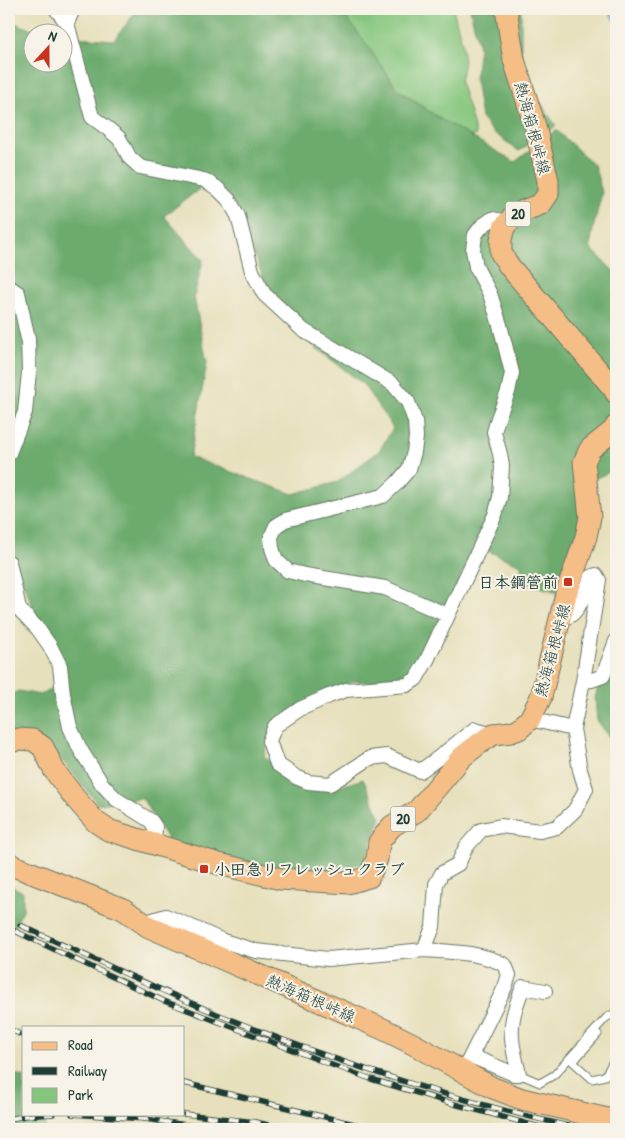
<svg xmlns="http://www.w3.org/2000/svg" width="625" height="1138" font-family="'Patrick Hand','Klee One',sans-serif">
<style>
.green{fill:#85c67e;stroke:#528259}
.forest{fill:#6cab6d;stroke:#467450;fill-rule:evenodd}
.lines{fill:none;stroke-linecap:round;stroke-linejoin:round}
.stream{stroke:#62a5d6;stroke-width:4}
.service-casing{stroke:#657664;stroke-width:9}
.minor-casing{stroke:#657664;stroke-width:16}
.primary-casing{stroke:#657664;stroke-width:23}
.service{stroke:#fff;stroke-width:7}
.minor{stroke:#fff;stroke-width:14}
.primary{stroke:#f6be87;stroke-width:21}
.rail-casing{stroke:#1f3d34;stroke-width:5.5}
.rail{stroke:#f7f3e8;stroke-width:4;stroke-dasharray:11;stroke-linecap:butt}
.poi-dot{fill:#c8321e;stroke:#f7f3e8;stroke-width:2}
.labels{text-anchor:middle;stroke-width:4;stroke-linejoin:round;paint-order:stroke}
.shield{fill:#f7f3e8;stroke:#60746a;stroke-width:1}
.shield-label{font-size:15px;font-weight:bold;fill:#1f3d34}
.street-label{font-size:16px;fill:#1f3d34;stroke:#f7f3e8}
.poi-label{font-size:16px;font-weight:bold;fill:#1f3d34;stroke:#f7f3e8;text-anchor:end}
</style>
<rect width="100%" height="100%" fill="#f7f3e8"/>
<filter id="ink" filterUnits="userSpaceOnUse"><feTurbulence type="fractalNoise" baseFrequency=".02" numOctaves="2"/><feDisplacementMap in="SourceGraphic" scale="10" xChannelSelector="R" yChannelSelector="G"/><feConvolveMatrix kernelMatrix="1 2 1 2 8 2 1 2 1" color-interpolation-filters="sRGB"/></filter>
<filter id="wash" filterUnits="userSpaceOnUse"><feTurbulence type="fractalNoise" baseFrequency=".0096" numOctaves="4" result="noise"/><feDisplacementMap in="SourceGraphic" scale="20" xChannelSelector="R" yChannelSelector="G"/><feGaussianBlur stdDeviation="1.12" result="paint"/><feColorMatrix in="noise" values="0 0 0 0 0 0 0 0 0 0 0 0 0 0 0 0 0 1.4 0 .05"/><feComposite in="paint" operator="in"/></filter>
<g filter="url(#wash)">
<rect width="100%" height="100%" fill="#e7e0bc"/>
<path class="green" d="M344,9h109l9,33 2,20 -4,20 8,24 8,29 -10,3 -68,-49 -56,-77z"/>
<path class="forest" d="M138,9h201l25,31 33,50 42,28 76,44 41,-32 38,35 8,27 -9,37 -3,18 26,27v195l-24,11 -28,114 -42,-12 -1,-17 -47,-20 -8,21 -59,119 -53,-4 -81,44 -9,31 27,23 53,6 19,-6 18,39 -17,45 -63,13 -132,-34 -27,-44 -44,6 -48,-58 -41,-2v-49l10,-4 21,4 30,-16 -20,-33 -41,-96v-529l31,11h-8v30h30l1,-26 51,4zM202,187l36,29 28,68 27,46 70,54 30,44 -14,23 -41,31 -45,12 -103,-37 17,-94 -13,-66 9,-37 -39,-44z
M470,9h51v79l21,17 14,21 -37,25 -26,-19 -12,-14 -6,-39 4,-32z
M616,646v101l-19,-27 -2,-22 8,-29z
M9,885l14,7v18l-14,27z
M9,1073l15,4v37h21v15h-36z"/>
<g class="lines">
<path class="stream" d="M605,9l7,5 4,6"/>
</g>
</g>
<g filter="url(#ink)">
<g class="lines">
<defs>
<path id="service" d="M598,1034l-25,28 19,17 13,-3 7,-13 4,-2
M519,1074l21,9 14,-8 52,-57 10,-6"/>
<path id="minor" d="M56,9l11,14
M73,9l-6,14 25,94 15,11 12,10 11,20 10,9 64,13 13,8 12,12 9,16 14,55 12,23 39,36 90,54 15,18 7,19 1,16 -2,15 -5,17 -12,14 -14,13 -98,24 -9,6 -5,11 1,11 4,12 12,11 17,4 80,13 62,27
M9,287l9,6 10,46 1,33 -4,40 -16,41
M9,562l10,47 19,20 12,17 10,20 3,28 7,33 10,22 22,35 14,15 35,22 4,6 -1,17
M561,615c1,0 7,1 8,1 9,-3 19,-30 22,-39l5,-2 3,5 -16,101 9,-1 11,-4 13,-35
M530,719l43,10 10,-48
M494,734l-19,-5c-19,14 -36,30 -55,42l-33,-15 -17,2 -40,26 -22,-2 -12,-5 -19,-13 -8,-23 6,-15 25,-17 29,-13 17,-6 61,-5 9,-6 11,-19 68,-145 5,-18 2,-31 -2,-12 -6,-22 4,-14 10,-26 4,-19 -12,-48 -10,-31 -14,-27 -3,-17 2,-15 7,-9 10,-7 16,3
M143,923l23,-7 19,8 38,17 33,10 72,8 96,-9 9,-23 3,-43 6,-11 16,-9 8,-17 15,-17 20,-4 39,5 17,-4 18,-17 11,-21 -6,-19 -7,-41
M424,950c28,2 56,2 81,15l4,10 -4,12 -42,85
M471,1056l43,18h5c-4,-18 -10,-37 -6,-56 2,-10 6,-21 10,-31l22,4"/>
<path id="primary" d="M506,9l8,51 21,66 13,55v13l-7,10 -18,7 -11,7 -8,9 -3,13v13l8,13 105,123 2,4
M9,743l9,-4 15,1 10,7 11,23 20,27 22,25 12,8 111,34 62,15 67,4 21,-6 8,-18 2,-17 13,-16 25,-15 45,-54 18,-14 14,-9 17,-2 8,-3 11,-10 11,-22 25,-103 20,-57 4,-20 -6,-55 6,-13 24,-19 2,-4
M9,863l5,3 109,43 26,18 234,102 30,15 80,44 29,11 94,22"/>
</defs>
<use href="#service" class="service-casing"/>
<use href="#minor" class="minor-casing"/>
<use href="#primary" class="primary-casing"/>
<use href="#service" class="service"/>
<use href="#minor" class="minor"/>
<use href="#primary" class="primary"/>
<defs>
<path id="rail" d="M20,925c65,30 130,61 197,89 117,48 240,87 364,115
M15,931l149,70 168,64 39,14 83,25 93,25
M9,1029l15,7
M184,1083l191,46
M72,1114l73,5 70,10
M184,1114l72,8 29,7
M23,1116l30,-2
M9,1119l21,-4"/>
</defs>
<use href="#rail" class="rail-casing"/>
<use href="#rail" class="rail"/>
</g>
</g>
<g class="poi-dot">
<rect x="563" y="577" width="10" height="10" rx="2.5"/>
<rect x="199" y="864" width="10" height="10" rx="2.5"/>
</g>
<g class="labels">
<g class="shield">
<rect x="505.5" y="201.5" width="25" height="25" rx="4"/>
<rect x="390.5" y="806.5" width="25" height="25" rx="4"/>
</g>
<g class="shield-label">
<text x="518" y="219">20</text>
<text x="403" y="824">20</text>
</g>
<g class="street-label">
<text transform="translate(533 128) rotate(75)" y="6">熱海箱根峠線</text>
<text transform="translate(552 650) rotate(-75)" y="6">熱海箱根峠線</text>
<text transform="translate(311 998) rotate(24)" y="6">熱海箱根峠線</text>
</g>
<g class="poi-label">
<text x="558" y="588">日本鋼管前</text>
<text x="214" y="875" text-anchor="start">小田急リフレッシュクラブ</text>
</g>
</g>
<rect width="625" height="1138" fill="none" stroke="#f7f3e8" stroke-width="30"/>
<rect x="22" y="1026" width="162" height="90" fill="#f7f3e8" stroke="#a1aaa0"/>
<rect x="32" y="1042" width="25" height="8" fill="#f6be87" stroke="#a1aaa0"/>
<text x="68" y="1050" font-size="15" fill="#1f3d34">Road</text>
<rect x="32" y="1067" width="25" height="8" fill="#1f3d34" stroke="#a1aaa0"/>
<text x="68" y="1076" font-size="15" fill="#1f3d34">Railway</text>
<rect x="32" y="1088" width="25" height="15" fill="#85c67e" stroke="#a1aaa0"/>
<text x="68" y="1100" font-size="15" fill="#1f3d34">Park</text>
<g transform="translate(48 48) rotate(21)"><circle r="24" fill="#f7f3e8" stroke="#a1aaa0"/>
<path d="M0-4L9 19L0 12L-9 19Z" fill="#c8321e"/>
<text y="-8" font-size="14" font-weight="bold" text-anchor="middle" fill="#1f3d34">N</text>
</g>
</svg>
